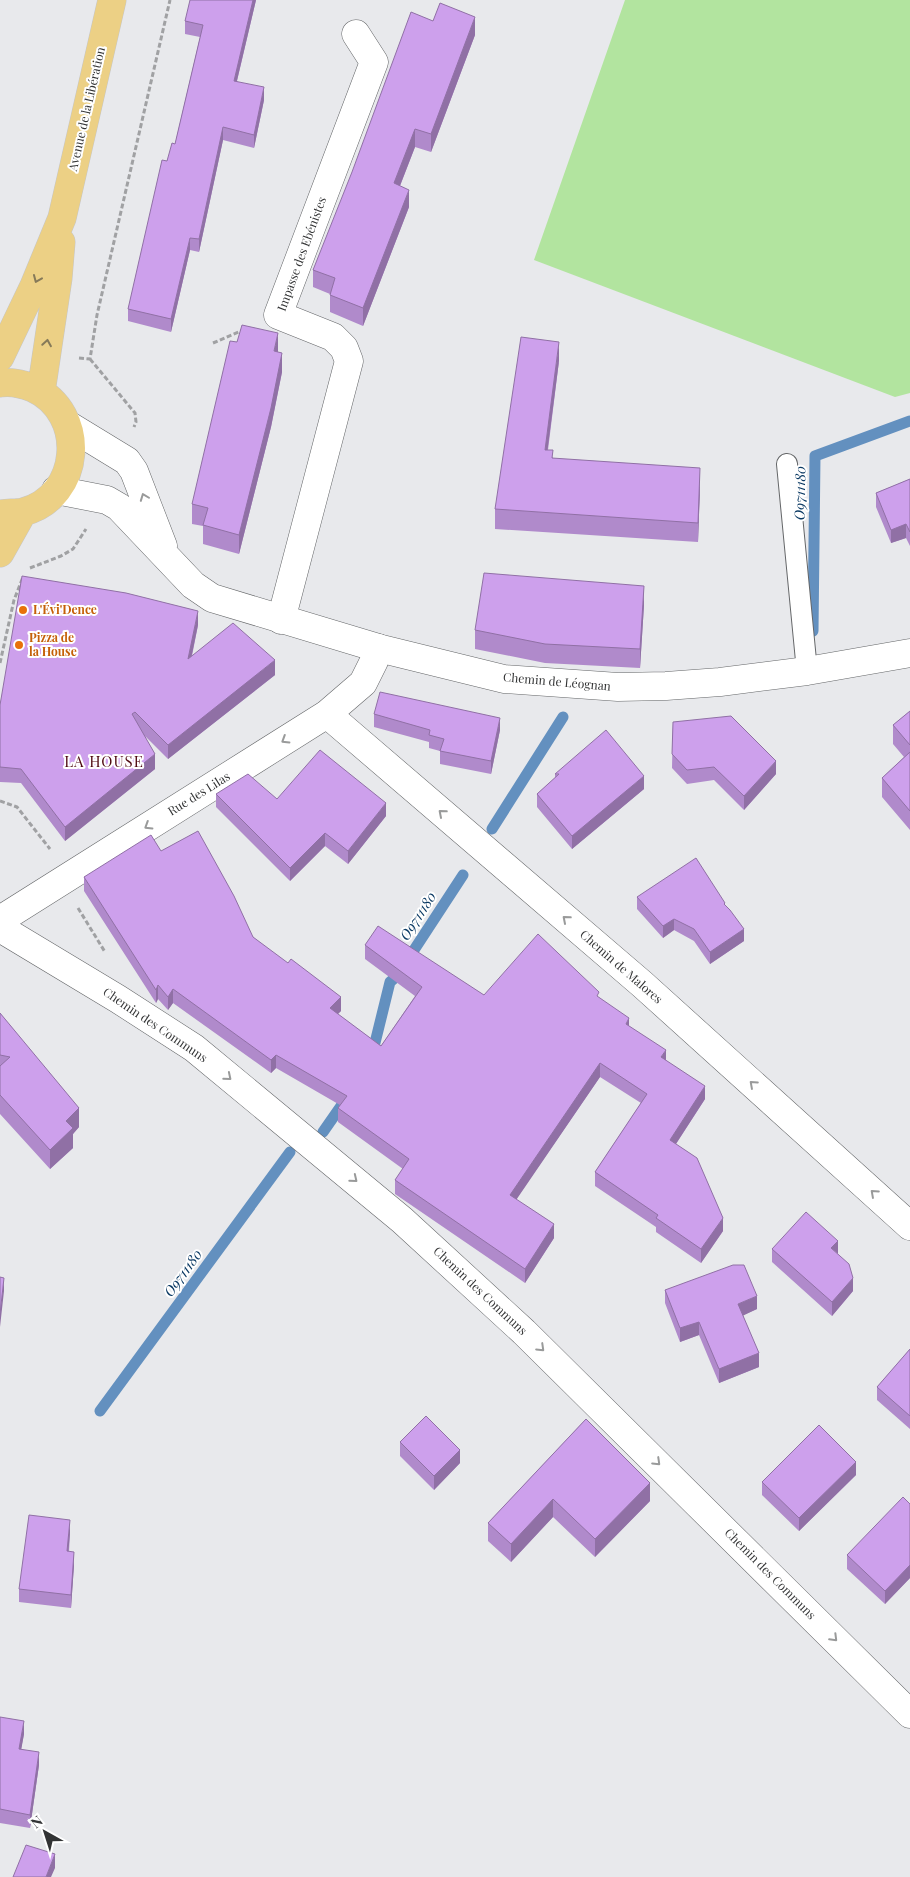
<svg xmlns="http://www.w3.org/2000/svg" width="910" height="1877" font-family="'Playfair Display',serif">
<style>
.green{fill:#b2e49f}
.lines{fill:none;stroke-linecap:round;stroke-linejoin:round}
.stream{stroke:#6390bf;stroke-width:11}
.service-casing{stroke:#646668;stroke-width:22}
.minor-casing{stroke:#646668;stroke-width:29}
.tertiary-casing{stroke:#646668;stroke-width:29}
.primary-casing{stroke:#c6c6c6;stroke-width:29}
.path{stroke:#a0a1a3;stroke-width:3;stroke-dasharray:5 2.5;stroke-linecap:butt}
.service{stroke:#fff;stroke-width:20}
.minor{stroke:#fff;stroke-width:28}
.tertiary{stroke:#fff;stroke-width:28}
.primary{stroke:#ecd085;stroke-width:28}
.wall{fill:#b08acb}
.shaded-wall{fill:#9070a5}
.building{fill:#cda0ec;stroke:#9070a5}
.oneway{stroke:#867a59}
.oneway2{stroke:#999a9a}
.food-dot{fill:#e8710a;stroke:#fff;stroke-width:2}
.labels{text-anchor:middle;stroke-width:4;stroke-linejoin:round;paint-order:stroke}
.street-label{font-size:12px;fill:#333435;stroke:#fff}
.food-label{font-size:12px;font-weight:bold;fill:#c56008;stroke:#fff;text-anchor:start}
.water-label{font-size:14px;font-style:italic;fill:#0a3963;stroke:#fff}
.quarter-label{font-size:15px;letter-spacing:1px;fill:#4f0a11;stroke:#fff}
</style>
<rect width="100%" height="100%" fill="#e8e9ec"/>
<path class="green" d="M625,0h285v393l-15,4 -361,-137z"/>
<g class="lines">
<path class="stream" d="M813,631l2,-175 95,-35
M492,829l71,-112
M372,1055l18,-73 7,-6 66,-101
M323,1132l23,-33
M100,1411l190,-259"/>
<defs>
<path id="service" d="M787,464l20,207"/>
<path id="minor" d="M281,620l68,-259 -5,-13 -11,-11 -55,-22 96,-253 -18,-28
M327,714l315,270 268,242
M0,920l327,-206 36,-31 11,-22 4,-13
M0,928l118,71 76,49 208,172 122,112 386,382"/>
<path id="tertiary" d="M68,425l59,36 7,10 29,75
M56,490l51,10 12,7 74,78 19,13 166,50 126,31 114,8 48,-1 54,-4 87,-11 103,-18"/>
<path id="primary" d="M0,357l34,-71 28,-68 50,-218
M0,383c12,-2 23,1 33,5 55,25 49,109 -10,124 -7,1 -16,1 -23,2
M41,392l17,-114 3,-36
M0,553l23,-41"/>
</defs>
<use href="#service" class="service-casing"/>
<use href="#minor" class="minor-casing"/>
<use href="#tertiary" class="tertiary-casing"/>
<use href="#primary" class="primary-casing"/>
<path class="path" d="M213,343l30,-13
M79,358l11,1 7,-44 73,-315
M90,359l45,54 1,9 -2,5
M30,568l31,-12 12,-7 13,-20
M0,663l14,-63 9,-23
M0,801l17,6 33,42
M78,908l27,44"/>
<use href="#service" class="service"/>
<use href="#minor" class="minor"/>
<use href="#tertiary" class="tertiary"/>
<use href="#primary" class="primary"/>
</g>
<path class="wall" d="M256,0l-19,81 27,19 -10,48 -31,-8 -24,112 -9,-2 -19,82 -43,-11v-12l39,-148 8,-17 25,-107 -15,-3v-13z
M433,21l42,14 -44,117 -16,-5 -15,39 9,21 -46,119 -33,-14v-18l-17,-7v-17z
M278,352l4,20 -11,55 -32,127 -36,-10v-18l-11,-2v-20z
M559,361l-11,89 5,8 147,29 -2,55 -203,-13v-20z
M910,479v67l-4,-8 -15,5 -15,-36v-14z
M644,605l-4,63 -95,-5 -70,-14v-19z
M198,625l-6,31 83,19 -107,84 -23,-23 10,33 -90,72 -44,-58 -21,-1v-77z
M910,711v119l-28,-33v-19l22,-21 -11,-13v-19z
M374,714l126,16 -9,44 -51,-10v-13l-11,-3v-6l-55,-15z
M673,722l103,52 -32,36 -30,-30 -27,4 -15,-16z
M555,774l89,15 -72,60 -35,-42v-13l18,-16z
M216,794l61,5 109,17 -38,48 -23,-18 -35,35 -74,-74z
M161,851l92,86 88,74 -4,3 44,32 34,-50 -50,-37v-14l119,50 115,3 67,62 39,39 -29,45 47,87 -22,32 -45,-31v-5l-61,-41v-14l46,-69 -41,-26 -84,122 38,39 -29,45 -130,-89v-14l8,-11 -65,-47v-14l2,-3 -64,-37 -5,5 -98,-70 -5,7 -10,-11 -2,4 -72,-112v-14z
M637,897l88,8 19,36 -34,23 -16,-23 -20,-11 -11,8 -26,-29z
M0,1013l79,114 -6,7v14l-23,21 -50,-55z
M772,1249l66,5 15,37 -21,25 -60,-54z
M665,1290l92,19 -14,6 16,52 -40,16 -20,-48 -19,7 -15,-39z
M910,1349v80l-33,-29v-13z
M586,1419l64,82 -55,56 -42,-40 -42,45 -23,-21v-18z
M400,1442l60,21 -26,27 -34,-34z
M856,1475l-57,56 -37,-36v-13z
M910,1504v74l-25,26 -38,-35v-14z
M70,1533l-1,19 5,13 -3,43 -52,-6v-13z
M0,1717l24,17 -3,15 18,16 -9,63 -30,-5z"/>
<path class="shaded-wall" d="M253,0h3l-22,93v-12z
M475,17v18l-44,117v-18z
M264,87v13l-10,48v-13z
M223,127v13l-24,112v-13z
M415,129v18l-21,54v-18z
M409,190v17l-46,119v-18z
M190,238v12l-19,82v-13z
M278,333v20l-4,-2z
M559,342v19l-14,108v-19z
M282,353v19l-11,55 -32,127v-19z
M700,468v19l-2,55v-19z
M906,524v14l-15,5v-13z
M644,586v19l-4,63v-19z
M198,611v14l-10,48v-14z
M275,660v15l-107,84v-14z
M500,718v12l-9,44v-13z
M155,754v15l-90,72v-14z
M776,761v13l-32,36v-14z
M644,776v13l-72,60v-13z
M386,803v13l-38,48v-13z
M325,833v13l-35,35v-13z
M674,919v11l-11,8v-12z
M744,929v12l-34,23v-12z
M158,985v14l-2,4v-13z
M173,989v14l-5,7v-13z
M341,997v14l-11,11v-14z
M629,1018v14l-3,-8z
M666,1050v13l-5,-6z
M276,1055v13l-5,5v-13z
M600,1063v14l-90,132v-14z
M705,1086v13l-35,54v-13z
M79,1108v19l-6,7v14l-23,21v-19l16,-29z
M723,1218v13l-22,32v-14z
M554,1224v14l-29,45v-14z
M838,1241v13l-7,-6z
M4,1278v13l-4,36v-13z
M853,1278v13l-21,25v-14z
M757,1296v13l-19,9v-14z
M699,1322v13l-19,7v-14z
M759,1353v14l-40,16v-14z
M460,1450v13l-26,27v-14z
M856,1462v13l-57,56v-13z
M650,1483v18l-55,56v-18z
M553,1499v18l-42,45v-18z
M70,1520v13l-3,32v-14z
M74,1552v13l-3,43v-13z
M910,1565v13l-25,26v-13z
M24,1721v13l-5,28v-13z
M39,1752v13l-9,63v-13z
M55,1854v14l-4,9h-5z"/>
<path class="building" d="M190,0h63l-19,81 30,6 -10,48 -31,-8 -24,112 -9,-1 -19,81 -43,-10 34,-149 5,1 5,-18 3,1 28,-119 -18,-4z
M440,3l35,14 -44,117 -16,-5 -21,54 15,7 -46,118 -33,-13 5,-17 -22,-8 39,-98 59,-160 22,9z
M242,325l36,8 -4,18 8,2 -11,55 -32,127 -36,-10 5,-17 -16,-4 38,-163 7,1z
M521,337l38,5 -14,108h8l-1,8 148,10 -2,55 -203,-14z
M910,479v53l-4,-8 -15,6 -15,-37z
M484,573l160,13 -4,63 -95,-5 -70,-14z
M22,576l104,17 72,18 -10,48 45,-36 42,37 -107,85 -33,-33 -3,2 23,40 -90,73 -44,-58 -21,-2v-62z
M380,692l120,26 -9,43 -51,-10 4,-12 -15,-4 1,-5 -56,-16z
M910,711v34l-17,-20z
M731,716l45,45 -32,35 -30,-29 -27,3 -15,-16 1,-32z
M606,730l38,46 -72,60 -35,-42 22,-20h-4z
M320,750l66,53 -38,48 -23,-18 -35,35 -74,-74 32,-20 29,25z
M910,752v59l-28,-33z
M198,831l36,65 19,41 35,26 3,-4 50,38 -11,11 51,38 41,-59 -57,-42 13,-19 106,69 54,-61 61,58 -2,4 32,22 -3,6 40,26 -5,7 44,29 -35,54 27,18 26,60 -22,31 -45,-31 2,-3 -63,-43 52,-78 -47,-31 -90,132 44,29 -29,45 -130,-89 14,-21 -71,-51 9,-12 -71,-41 -5,5 -98,-71 -5,8 -10,-12 -2,5 -72,-113 67,-42 10,16z
M696,858l29,45 -1,1 6,6 14,19 -34,23 -16,-23 -20,-10 -11,7 -26,-29z
M0,1013l79,95 -13,13 7,7 -23,22 -50,-55v-29l10,-9 -10,-2z
M806,1212l32,29 -7,7 18,16 4,14 -21,24 -60,-53z
M733,1265h11l13,31 -19,8 21,49 -40,16 -20,-47 -19,6 -15,-38z
M0,1277l4,1 -4,36z
M910,1349v67l-33,-29z
M426,1416l34,34 -26,26 -34,-34z
M586,1419l64,64 -55,56 -42,-40 -42,45 -23,-21z
M819,1425l37,37 -57,56 -37,-36z
M903,1497l7,7v61l-25,26 -38,-36z
M29,1515l41,5 -3,31 7,1 -3,43 -52,-6z
M0,1717l24,4 -5,28 20,3 -9,63 -30,-6z
M26,1845l29,9 -9,23h-33z"/>
<defs><path id="oneway-chevron" d="M-2-3.5L2.5 0L-2 3.5" fill="none" stroke-width="1.6" stroke-linecap="round" stroke-linejoin="round" transform="scale(1.25)"/></defs>
<g class="oneway">
<use href="#oneway-chevron" transform="translate(37 279) rotate(113)"/>
<use href="#oneway-chevron" transform="translate(47 343) rotate(-81)"/>
</g>
<g class="oneway2">
<use href="#oneway-chevron" transform="translate(144 497) rotate(-111)"/>
<use href="#oneway-chevron" transform="translate(285 740) rotate(148)"/>
<use href="#oneway-chevron" transform="translate(442 813) rotate(-139)"/>
<use href="#oneway-chevron" transform="translate(148 826) rotate(148)"/>
<use href="#oneway-chevron" transform="translate(566 919) rotate(-139)"/>
<use href="#oneway-chevron" transform="translate(228 1077) rotate(40)"/>
<use href="#oneway-chevron" transform="translate(753 1084) rotate(-138)"/>
<use href="#oneway-chevron" transform="translate(354 1179) rotate(39)"/>
<use href="#oneway-chevron" transform="translate(874 1193) rotate(-138)"/>
<use href="#oneway-chevron" transform="translate(541 1348) rotate(44)"/>
<use href="#oneway-chevron" transform="translate(657 1462) rotate(44)"/>
<use href="#oneway-chevron" transform="translate(834 1638) rotate(45)"/>
</g>
<g class="food-dot">
<circle cx="23" cy="610" r="5"/>
<circle cx="19" cy="645" r="5"/>
</g>
<g class="labels">
<g class="street-label">
<text transform="translate(87 109) rotate(-77)" y="4">Avenue de la Libération</text>
<text transform="translate(302 254) rotate(-70)" y="4">Impasse des Ebénistes</text>
<text transform="translate(557 682) rotate(5)" y="4">Chemin de Léognan</text>
<text transform="translate(199 794) rotate(-32)" y="4">Rue des Lilas</text>
<text transform="translate(621 967) rotate(41)" y="4">Chemin de Malores</text>
<text transform="translate(155 1025) rotate(34)" y="4">Chemin des Communs</text>
<text transform="translate(480 1291) rotate(43)" y="4">Chemin des Communs</text>
<text transform="translate(770 1574) rotate(45)" y="4">Chemin des Communs</text>
</g>
<g class="food-label">
<text x="33" y="614">L'Évi'Dence</text>
<text x="29" y="642">Pizza de<tspan x="29" dy="14">la House</tspan></text>
</g>
<g class="water-label">
<text transform="translate(800 493) rotate(-89)" y="5">O9711180</text>
<text transform="translate(418 916) rotate(-57)" y="5">O9711180</text>
<text transform="translate(183 1273) rotate(-54)" y="5">O9711180</text>
</g>
<g class="quarter-label">
<text x="104" y="767">LA HOUSE</text>
</g>
</g>
<g transform="translate(45 1832) rotate(321)" stroke="#ffffff" stroke-width="4" paint-order="stroke">
<path d="M0-4L9 19L0 12L-9 19Z" fill="#333435"/>
<text y="-8" font-size="14" font-weight="bold" text-anchor="middle" fill="#333435">N</text>
</g>
</svg>
